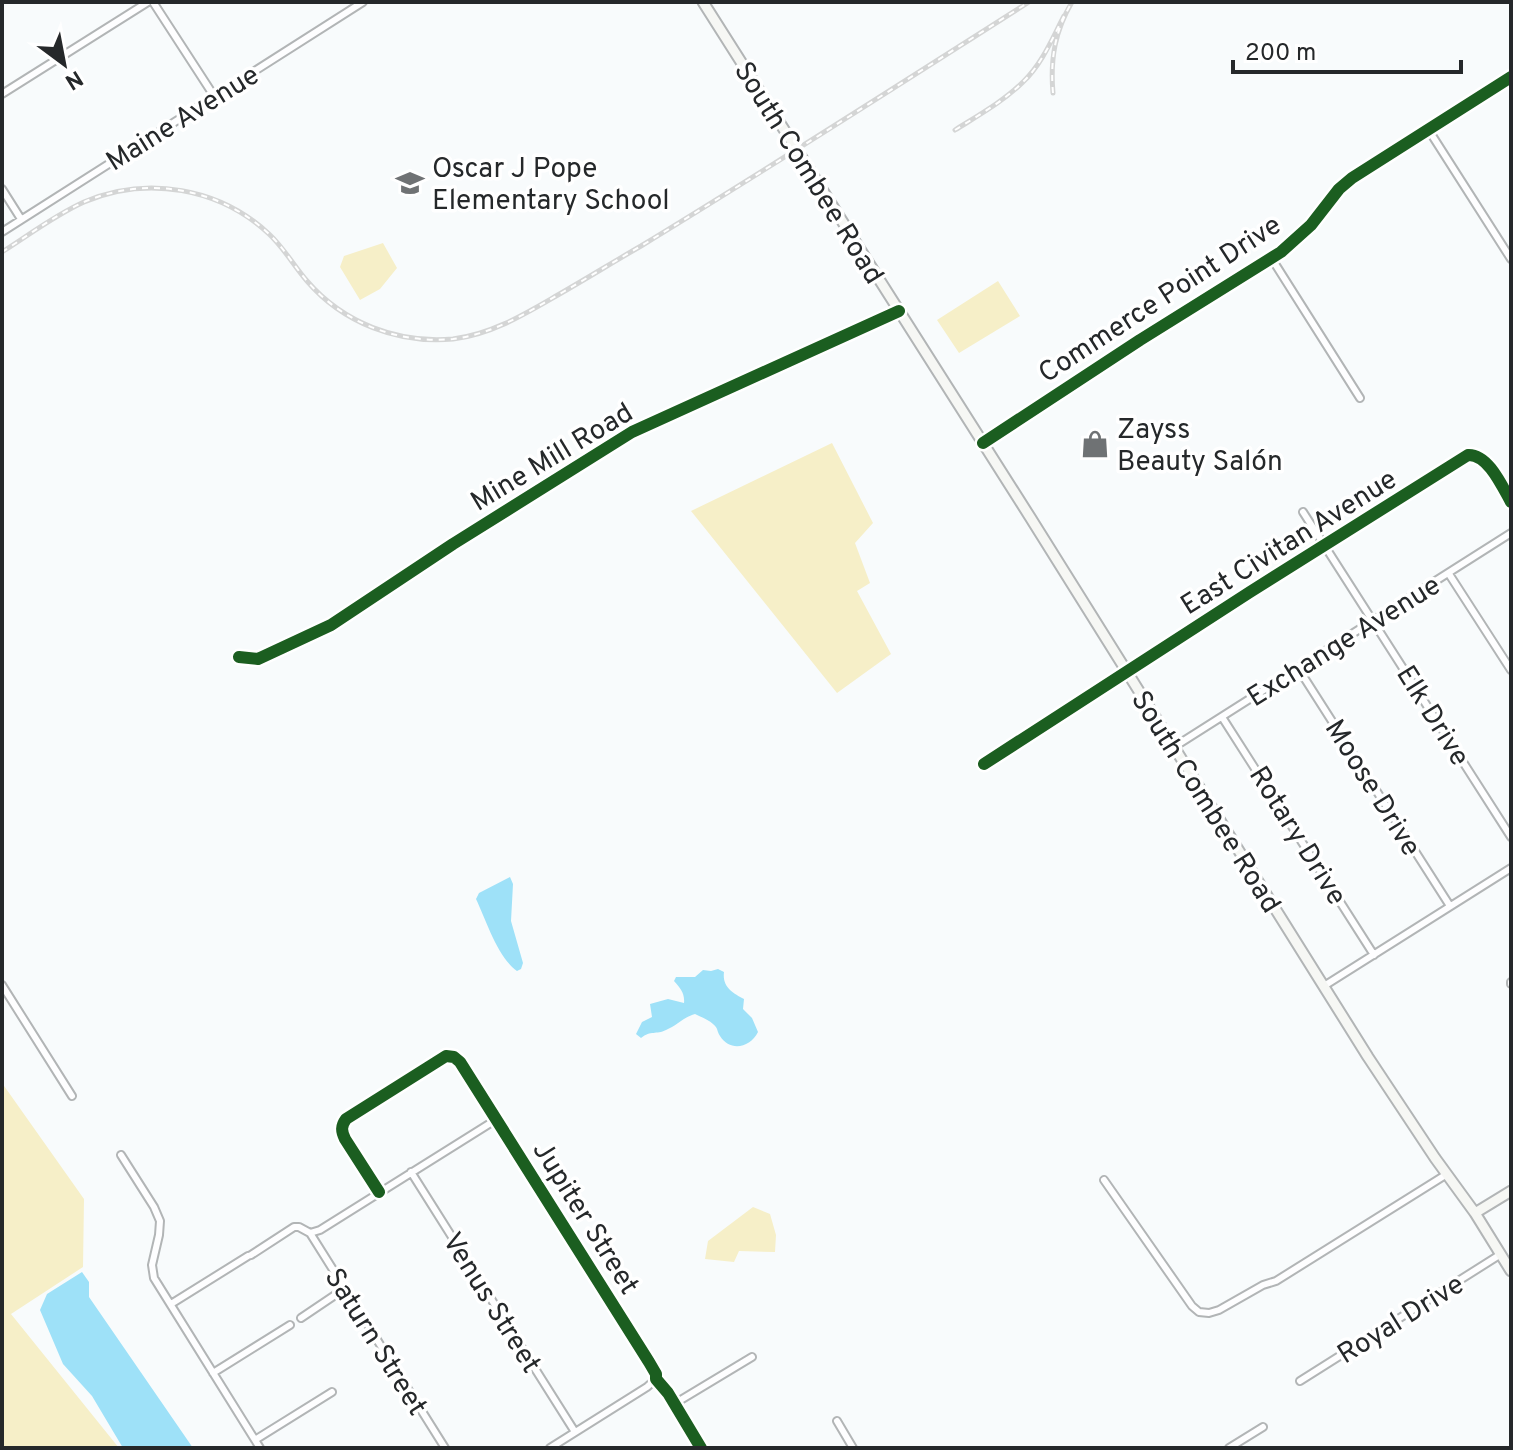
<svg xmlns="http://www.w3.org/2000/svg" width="1513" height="1450" font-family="Overpass,sans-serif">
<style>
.green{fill:#f6efc8}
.water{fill:#9ee1f8}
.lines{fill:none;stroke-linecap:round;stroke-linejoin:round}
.street-casing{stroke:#b2b5b6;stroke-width:10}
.secondary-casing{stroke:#b2b5b6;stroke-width:13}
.street{stroke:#fefeff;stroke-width:6}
.secondary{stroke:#f6f7f4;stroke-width:9}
.rail-casing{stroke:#d4d5d5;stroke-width:5}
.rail{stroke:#fff;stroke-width:2;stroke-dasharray:6;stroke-linecap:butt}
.cycleway-casing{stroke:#fff;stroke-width:17}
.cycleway{stroke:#1b5e20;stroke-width:12}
.labels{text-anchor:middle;stroke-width:7;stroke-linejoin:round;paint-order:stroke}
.street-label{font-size:28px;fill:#25282a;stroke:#fff}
.poi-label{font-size:28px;fill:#25282a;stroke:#fff;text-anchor:start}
</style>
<rect width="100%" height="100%" fill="#f8fbfc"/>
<path class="green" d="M383,243l14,25 -17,21 -20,11 -20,-33 4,-11z
M998,281l22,35 -61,37 -22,-33z
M832,443l41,80 -18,20 15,40 -13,8 34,63 -54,39 -146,-182z
M2,1083l82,116 -1,68 -72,47 108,134h-117z
M753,1207l17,7 6,21 -1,17 -36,-1 -5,11 -29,-3 3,-18z"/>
<path class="water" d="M510,877l3,7 -2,37 12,42 -2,6 -4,2c-19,-13 -31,-51 -41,-72l3,-6z
M718,969l6,3c-2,15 9,21 20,27l-1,10 9,9 6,14c-8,16 -28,20 -38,4 -4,-6 -1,-7 -7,-12 -4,-4 -12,-7 -18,-10 -11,3 -19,12 -29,16 -10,5 -15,0 -25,8l-5,-4 6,-12 10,-5 -2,-13 18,-5 16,4c1,-10 -4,-15 -10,-22l2,-4h19l8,-7 8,1z
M82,1272l7,10v15l104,151h-70l-31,-52 -29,-32 -23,-54 7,-16z"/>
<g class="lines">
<defs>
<path id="street" d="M153,2l61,94
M2,94l146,-92
M1428,129l83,130
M2,189l19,30
M2,232l361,-230
M1272,259l88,139
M1303,512l208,325
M1449,574l62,96
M239,657l19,2 73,-34 122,-81 179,-112 267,-121
M1298,668l152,238
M1222,717l152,238
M1174,747l337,-214
M984,764l266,-172 218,-137c20,-1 34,31 43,47
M1511,982v2
M2,985l70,111
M1324,986l187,-118
M121,1155l33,52 6,14 -1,14 -7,30 2,13 106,170
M411,1172l164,260
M1104,1180l88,126 7,6 10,1 10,-3 44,-25 13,-4 171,-107
M379,1192l-34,-53c-4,-8 -4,-13 1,-20l100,-63 8,1 6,5 189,300 7,12v5l12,14 33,55
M310,1233l135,215
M251,1255l43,-28h5l11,6 10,-3 177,-111
M171,1304l77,-48
M301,1318l43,-29
M213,1373l77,-48
M1300,1381l201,-127
M674,1404l78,-47
M837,1421l16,27
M255,1440l77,-48
M550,1448l97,-61 9,-8
M1229,1448l34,-21"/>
<path id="secondary" d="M703,2l327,515 338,540 67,101 40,55 36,58
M983,443l157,-103 141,-88 30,-27 28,-36 13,-11 159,-101
M1475,1213l36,-22"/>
</defs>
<use href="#street" class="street-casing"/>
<use href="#secondary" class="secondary-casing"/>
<use href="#street" class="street"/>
<use href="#secondary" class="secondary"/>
<defs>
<path id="rail" d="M1053,93c-3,-34 2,-62 19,-91
M955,130c24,-15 49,-29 68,-48 19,-18 29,-43 41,-66
M2,252c27,-17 53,-37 82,-50 63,-27 136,-14 185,32 15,14 25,32 38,47 36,42 91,63 146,58 41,-5 75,-27 110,-47 26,-15 52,-31 78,-46 130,-79 259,-162 388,-244"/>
</defs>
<use href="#rail" class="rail-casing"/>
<use href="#rail" class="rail"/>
<defs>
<path id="cycleway" d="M983,443l157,-103 141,-88 30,-27 28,-36 13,-11 159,-101
M239,657l19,2 73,-34 122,-81 179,-112 267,-121
M984,764l266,-172 218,-137c20,-1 34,31 43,47
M379,1192l-34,-53c-4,-8 -4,-13 1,-20l100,-63 8,1 6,5 189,300 7,12v5l12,14 33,55"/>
</defs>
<use href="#cycleway" class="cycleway-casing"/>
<use href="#cycleway" class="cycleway"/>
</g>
<defs>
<symbol id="school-bare" viewBox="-9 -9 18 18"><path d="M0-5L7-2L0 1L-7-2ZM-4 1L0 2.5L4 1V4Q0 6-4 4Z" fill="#6f7274" stroke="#fff" stroke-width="2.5" paint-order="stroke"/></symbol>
<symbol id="shop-bare" viewBox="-9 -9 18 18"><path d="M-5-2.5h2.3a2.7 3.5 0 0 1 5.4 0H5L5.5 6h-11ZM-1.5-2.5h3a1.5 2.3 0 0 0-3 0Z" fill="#6f7274" stroke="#fff" stroke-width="2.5" paint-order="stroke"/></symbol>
</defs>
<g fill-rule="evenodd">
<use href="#school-bare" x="390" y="163" width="40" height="40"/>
<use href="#shop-bare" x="1075" y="424" width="40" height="40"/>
</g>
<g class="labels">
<g class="street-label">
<text transform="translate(182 117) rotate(-32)" y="10">Maine Avenue</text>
<text transform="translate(810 172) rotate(58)" y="10">South Combee Road</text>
<text transform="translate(1159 298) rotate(-33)" y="10">Commerce Point Drive</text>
<text transform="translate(551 456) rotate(-31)" y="10">Mine Mill Road</text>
<text transform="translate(1288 541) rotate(-32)" y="10">East Civitan Avenue</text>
<text transform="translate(1343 640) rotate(-32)" y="10">Exchange Avenue</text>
<text transform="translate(1434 715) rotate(58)" y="10">Elk Drive</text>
<text transform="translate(1374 787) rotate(58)" y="10">Moose Drive</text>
<text transform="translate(1207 801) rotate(58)" y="10">South Combee Road</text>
<text transform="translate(1299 835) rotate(58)" y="10">Rotary Drive</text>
<text transform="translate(587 1217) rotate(58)" y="10">Jupiter Street</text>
<text transform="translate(493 1302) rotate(58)" y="10">Venus Street</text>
<text transform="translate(1400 1318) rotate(-32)" y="10">Royal Drive</text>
<text transform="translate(377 1341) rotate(58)" y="10">Saturn Street</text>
</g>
<g class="poi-label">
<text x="432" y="177">Oscar J Pope<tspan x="432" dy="32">Elementary School</tspan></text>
<text x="1117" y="438">Zayss<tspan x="1117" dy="32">Beauty Salón</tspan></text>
</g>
</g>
<rect width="1513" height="1450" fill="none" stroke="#25282a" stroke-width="8"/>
<g transform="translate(64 64) rotate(148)" stroke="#ffffff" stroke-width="6" paint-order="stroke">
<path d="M0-6L14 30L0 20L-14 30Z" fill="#25282a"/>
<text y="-12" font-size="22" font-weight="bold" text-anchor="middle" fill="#25282a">N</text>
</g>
<path d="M1233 60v12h228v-12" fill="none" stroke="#25282a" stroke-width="4"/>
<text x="1245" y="60" font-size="24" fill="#25282a" stroke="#ffffff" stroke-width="6" paint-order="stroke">200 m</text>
</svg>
